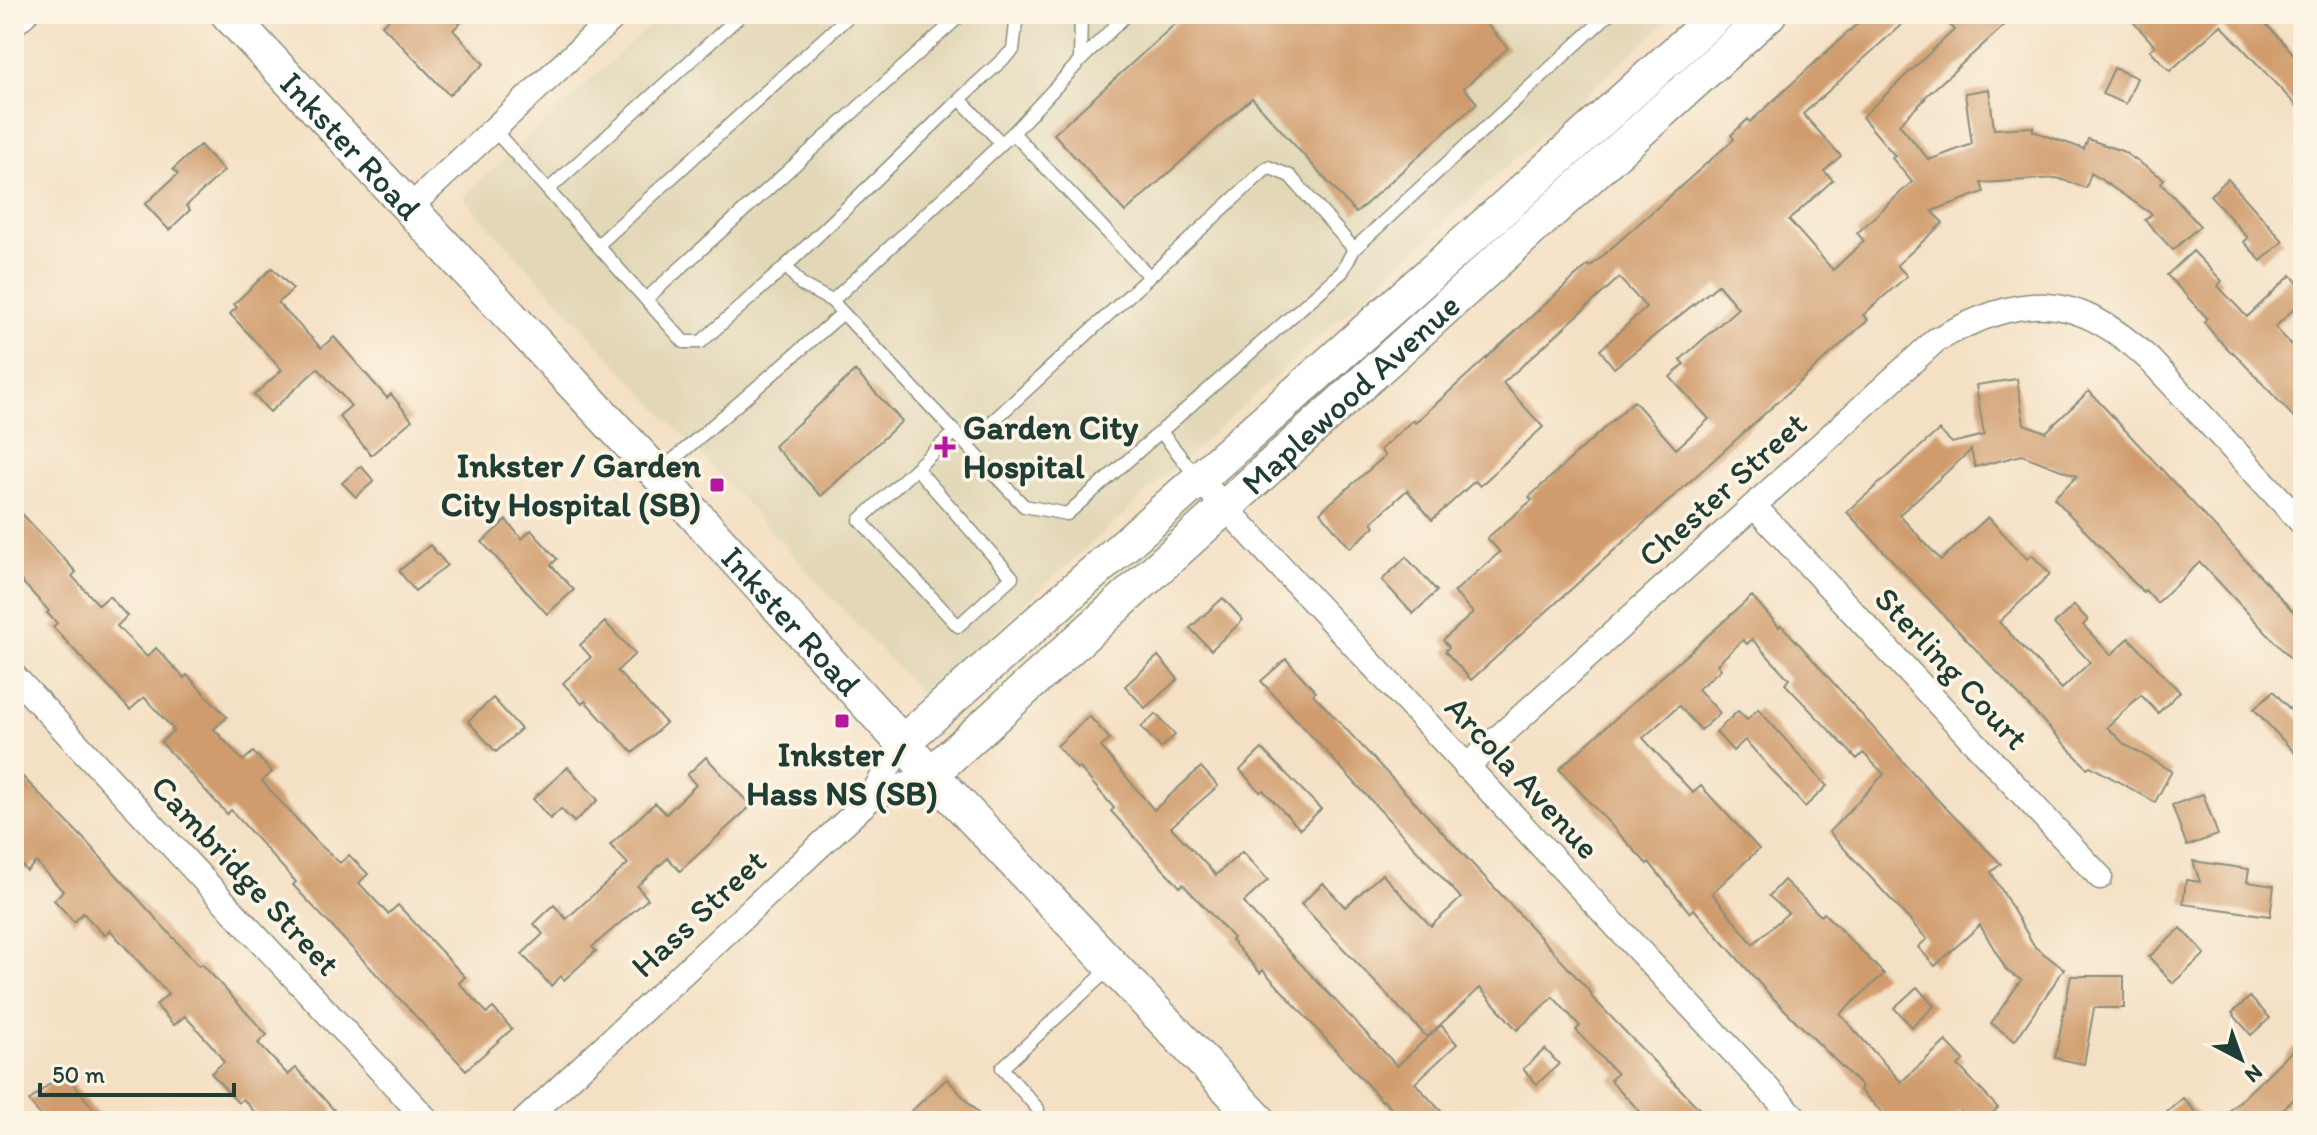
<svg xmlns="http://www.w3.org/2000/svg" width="2317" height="1135" font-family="Itim,sans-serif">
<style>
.built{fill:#e2d7b7}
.building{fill:#d09c6d}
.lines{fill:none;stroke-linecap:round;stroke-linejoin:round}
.lane-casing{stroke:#8a8e7c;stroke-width:15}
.street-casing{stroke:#8a8e7c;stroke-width:27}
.secondary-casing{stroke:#8a8e7c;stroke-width:37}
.lane{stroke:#fff;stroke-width:12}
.street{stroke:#fff;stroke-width:24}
.secondary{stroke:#fff;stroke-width:34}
.poi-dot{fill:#b5179e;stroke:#fcf5e5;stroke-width:3}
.labels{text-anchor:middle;stroke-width:7;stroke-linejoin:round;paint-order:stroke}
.street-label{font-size:34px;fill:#1f3d34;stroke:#fcf5e5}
.poi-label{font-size:34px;font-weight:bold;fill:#1f3d34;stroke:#fcf5e5;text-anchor:start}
</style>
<rect width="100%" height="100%" fill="#fcf5e5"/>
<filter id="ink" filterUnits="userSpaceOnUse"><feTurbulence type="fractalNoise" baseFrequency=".0125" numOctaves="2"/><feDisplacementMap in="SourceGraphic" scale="16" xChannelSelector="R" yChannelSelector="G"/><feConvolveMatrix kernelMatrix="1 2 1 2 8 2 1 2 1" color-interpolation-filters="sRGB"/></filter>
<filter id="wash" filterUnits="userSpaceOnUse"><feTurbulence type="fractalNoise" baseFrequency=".006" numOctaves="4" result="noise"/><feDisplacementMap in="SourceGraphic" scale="32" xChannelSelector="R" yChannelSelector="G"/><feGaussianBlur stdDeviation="1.8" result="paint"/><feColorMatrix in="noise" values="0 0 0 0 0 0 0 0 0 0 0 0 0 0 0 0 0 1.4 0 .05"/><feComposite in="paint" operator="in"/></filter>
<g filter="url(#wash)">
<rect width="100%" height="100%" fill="#f4e0c4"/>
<path class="built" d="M662,14h1013l-752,682 -460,-499z"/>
<g id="blocks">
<path class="building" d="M395,14h75l-17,16 31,34 -35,31 -67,-70z
M1186,14h291l31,34 -44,40 13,15 -121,110 -104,-115 -127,114 -71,-78z
M1868,14h45l-110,100 38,42 -17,15 9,9 -44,40 44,50 31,-29 -7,-8 55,-51 -20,-24 3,-2 -33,-39 92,-87 -14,-16h77l-94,85 3,-1 -27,26 30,36 43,-16 -7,-51 24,-4 5,40 39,-2v4l51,18 4,-10 34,12 42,28 -3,4 39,43 -27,24 -28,-30 7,-6 -61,-41 -5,15 -29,-10 -76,5 3,9 -52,19 11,12 -46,42 10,11 -44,39 5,5 -397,360 -26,-29 4,-4 -6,-7 30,-27 -19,-21 46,-40 -13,-14 45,-38 -3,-3 105,-96 42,48 33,-30 -39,-42 14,-13 -4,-4 58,-52 -20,-23 -104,83 -14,-18 46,-43 -27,-29 -116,105 40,44 -63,59 -5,-5 -43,39 -25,-30 -35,32 3,4 -25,22 -30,-36 65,-56 -5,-6 33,-30 2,3 173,-158 2,2 44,-39 100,-89 -3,-4 17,-16 2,3z
M2126,14h131l46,50v49l-82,-88 -51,46 -20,-21 5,-4z
M2114,68l23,10 -11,26 -24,-10z
M200,145l24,26 -38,35 4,4 -21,20 -24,-26 33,-30 -5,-5z
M2228,179l55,62 -22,20 -17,-19 4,-4 -38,-43z
M2193,251l29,30 -4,5 29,31 44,-42 12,14v11l-28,27 28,30v70l-70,-75 -1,1 -17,-17 -11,-14 3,-4 -40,-43z
M272,268l21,21 -15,14 43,45 13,-11 53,61 4,-4 21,26 -41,35 -32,-39 12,-10 -33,-38 -48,44 -16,-17 28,-25 -52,-56 7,-7 -3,-3z
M855,371l47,50 -81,75 -47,-50z
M2017,379l7,45 22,8 43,-41 214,231v50l-103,-110 -43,41 -12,-13 -2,2 -89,-94 23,-22 -55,-21 -47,12 -4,-17 -72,65 42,45 47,-43 39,42 5,-4 18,19 -51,48 63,67 28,-27 -36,-38 20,-19 14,15 -5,5 28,30 18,-17 51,54 -22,21 -17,-18 -34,32 17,17 48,27 -17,31 -65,-36 -3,2 -240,-256 92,-82 13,13 32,-8 -8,-50z
M361,466l13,15 -18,16 -14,-14z
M14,505l62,67 -4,4 27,29 10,-9 18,20 -10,10 30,31 9,-9 28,30 3,-3 40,42 -13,12 29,32 10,-9 19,20 -10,9 56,62 22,20 9,-8 19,19 -9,9 29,31 10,-9 67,72 -6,6 28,30 6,-5 19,21 -46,41 -173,-185 3,-3 -65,-72 -4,4 -66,-72 13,-12 -30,-33 -14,13 -77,-83 4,-4 -10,-10 2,-2 -35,-38z
M506,520l16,19 9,-9 26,29 -6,6 23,25 -27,24 -65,-72z
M430,545l17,20 -32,26 -16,-20z
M1406,557l31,34 -24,23 -31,-34z
M1752,596l27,31 2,-2 18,19 131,148 71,72 -10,8 44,75 29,22 -49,72 -24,-18 30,-43 -14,-9 -27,-46 -45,41 -17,-19 9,-8 -98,-107 55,-58 -21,-21 -6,6 -72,-75 4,-5 -37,-40 -5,5 -4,-4 -26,24 4,5 -23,20 22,24 -19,17 -22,-24 -36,32 50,55 8,-7 58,63 -47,44 41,51 35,-31 -19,-17 15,-16 37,36 3,-3 60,61 -44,40 61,68 45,-41 18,19 -6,5 40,43 -14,13h-16l-8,-9 -10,9h-60l-30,-31 2,-3 -94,-94 -74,-84 -4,4 -41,-51 -2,2 -88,-95z
M1223,598l20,22 -32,30 -21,-22z
M605,622l30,32 -18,17 49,52 -33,30 -48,-52 -3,3 -19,-21 28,-26 -11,-12z
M1158,656l20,23 -33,29 -20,-22z
M1286,659l30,33 -3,2 196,209 83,91 -1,2 120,125h-62l-39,-41 7,-6 -41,-44 4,-4 -27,-29 -36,33 -37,-42 -53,49 -126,-133 22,-21 22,24 37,-33 49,52 30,-28 -200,-217z
M2273,691l30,32v39l-49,-53z
M493,698l28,31 -25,23 -28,-31z
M1758,709l69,77 -22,21 -60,-67 -12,11 -17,-19 22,-21 9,9z
M1156,714l19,21 -14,13 -20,-21z
M1089,716l21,23 -9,8 53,63 47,-43 17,19 -47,41 45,48 26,-23 26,28 -24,22 5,7 148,157 44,-41 16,19 -42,39 35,38h-47l-20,-21 -1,1 -119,-131 -3,3 -29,-33 2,-2 -50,-54 -3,3 -16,-17 -53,-59 3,-3 -35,-41 -2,2 -20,-23z
M1262,749l59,60 -21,20 -37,-39 -3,2 -20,-22z
M706,757l45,49 -71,65 -12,-13 -31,28 11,13 -56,48 4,4 -32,29 -3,-4 -10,10 -29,-32 21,-20 -9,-10 20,-19 12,14 62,-55 -18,-19 45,-42 11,11 30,-29 -9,-10z
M568,767l30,33 -24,22 -13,-13 -11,10 -17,-20z
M14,768l69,70 116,128 3,-2 65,71 -9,8 30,32 8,-7 38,42 -13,11h-58l-20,-22 -5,4 -27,-30 13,-11 -10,-14 -29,-32 -11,9 -18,-20 12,-11 -58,-64 -6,5 -21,-22 -9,9 -20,-22 9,-9 -27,-29 -9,9 -13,-14z
M2203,794l15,41 -31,11 -15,-41z
M2193,861l56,8 -2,13 27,4 -4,30 -87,-12 3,-24 14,2z
M2181,928l24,26 -32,29 -24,-26z
M2071,976h53v32h-30l-10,56 -29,-6z
M1917,987l17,19 -22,21 -18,-19z
M2250,997l20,21 -19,17 -19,-22z
M2303,1040v50l-32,31h-52z
M1545,1049l14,15 -22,20 -14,-15z
M64,1072l39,49h-58l-16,-20z
M947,1079l38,42h-85z
M2183,1098l21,23h-47z"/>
</g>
</g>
<g filter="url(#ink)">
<use href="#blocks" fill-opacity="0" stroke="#8a8e7c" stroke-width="2"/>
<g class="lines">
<defs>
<path id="lane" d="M1080,61l47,-47
M494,130l190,212h17l85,-76 174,-167
M1013,133l136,143
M1001,143l-41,-44 53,-49 4,-36
M548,190l194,-176
M598,245l253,-231
M786,266l16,19 30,16
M646,299l316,-285
M843,313l-11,-12 181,-168 67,-72 1,-47
M1161,432l35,44
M967,445l301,-278 22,9 64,73
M916,468l96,109 -54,49 -98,-106 95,-88
M659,472l184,-159 181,193 43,8 275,-242 12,-23 255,-235
M1038,1109l-36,-41 108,-100"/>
<path id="street" d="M14,24l11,-10
M409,208l208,-194
M1199,479l599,642
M1754,506l346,371
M14,676l414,445
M1466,767l470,-427c87,-47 138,-50 213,19l154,165
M869,800l34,-58
M524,1121l345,-321 62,-26"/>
<g id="secondary">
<path id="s1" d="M228,14l440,471 263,289 328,347"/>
<path d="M903,742l592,-526 223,-202"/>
<path id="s2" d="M931,774l838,-760"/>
</g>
</defs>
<use href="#lane" class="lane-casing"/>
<use href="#street" class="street-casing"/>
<use href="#secondary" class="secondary-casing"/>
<use href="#lane" class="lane"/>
<use href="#street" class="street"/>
<use href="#secondary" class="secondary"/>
</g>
</g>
<g class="poi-dot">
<path d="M941 435h8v8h8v8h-8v8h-8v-8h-8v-8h8z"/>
<rect x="709" y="477" width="16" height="16" rx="4"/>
<rect x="834" y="713" width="16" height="16" rx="4"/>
</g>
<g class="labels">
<g class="street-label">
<text dy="12" stroke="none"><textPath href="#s1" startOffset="180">Inkster Road</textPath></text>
<text dy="12" stroke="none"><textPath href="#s2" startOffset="566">Maplewood Avenue</textPath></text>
<text transform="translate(1722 489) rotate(-42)" y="12">Chester Street</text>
<text dy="12" stroke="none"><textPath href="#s1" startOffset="828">Inkster Road</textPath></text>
<text transform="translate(1952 668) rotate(47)" y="12">Sterling Court</text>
<text transform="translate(1523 777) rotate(47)" y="12">Arcola Avenue</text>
<text transform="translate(246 875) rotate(47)" y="12">Cambridge Street</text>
<text transform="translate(698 913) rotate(-43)" y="12">Hass Street</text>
</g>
<g class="poi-label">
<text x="963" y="439">Garden City<tspan x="963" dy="39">Hospital</tspan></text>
<text x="701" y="477" text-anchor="end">Inkster / Garden<tspan x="701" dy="39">City Hospital (SB)</tspan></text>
<text x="842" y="766" text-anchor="middle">Inkster /<tspan x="842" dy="39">Hass NS (SB)</tspan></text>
</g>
</g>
<rect width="2317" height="1135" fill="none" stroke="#fcf5e5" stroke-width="48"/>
<g transform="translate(2241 1059) rotate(139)" stroke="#fcf5e5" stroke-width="6" paint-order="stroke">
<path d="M0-6L14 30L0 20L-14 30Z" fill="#1f3d34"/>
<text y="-12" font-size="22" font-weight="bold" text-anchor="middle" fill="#1f3d34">N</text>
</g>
<path d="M40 1083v12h194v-12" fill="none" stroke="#1f3d34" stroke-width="4"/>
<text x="52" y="1083" font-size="24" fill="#1f3d34" stroke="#fcf5e5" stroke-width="6" paint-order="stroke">50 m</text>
</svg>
